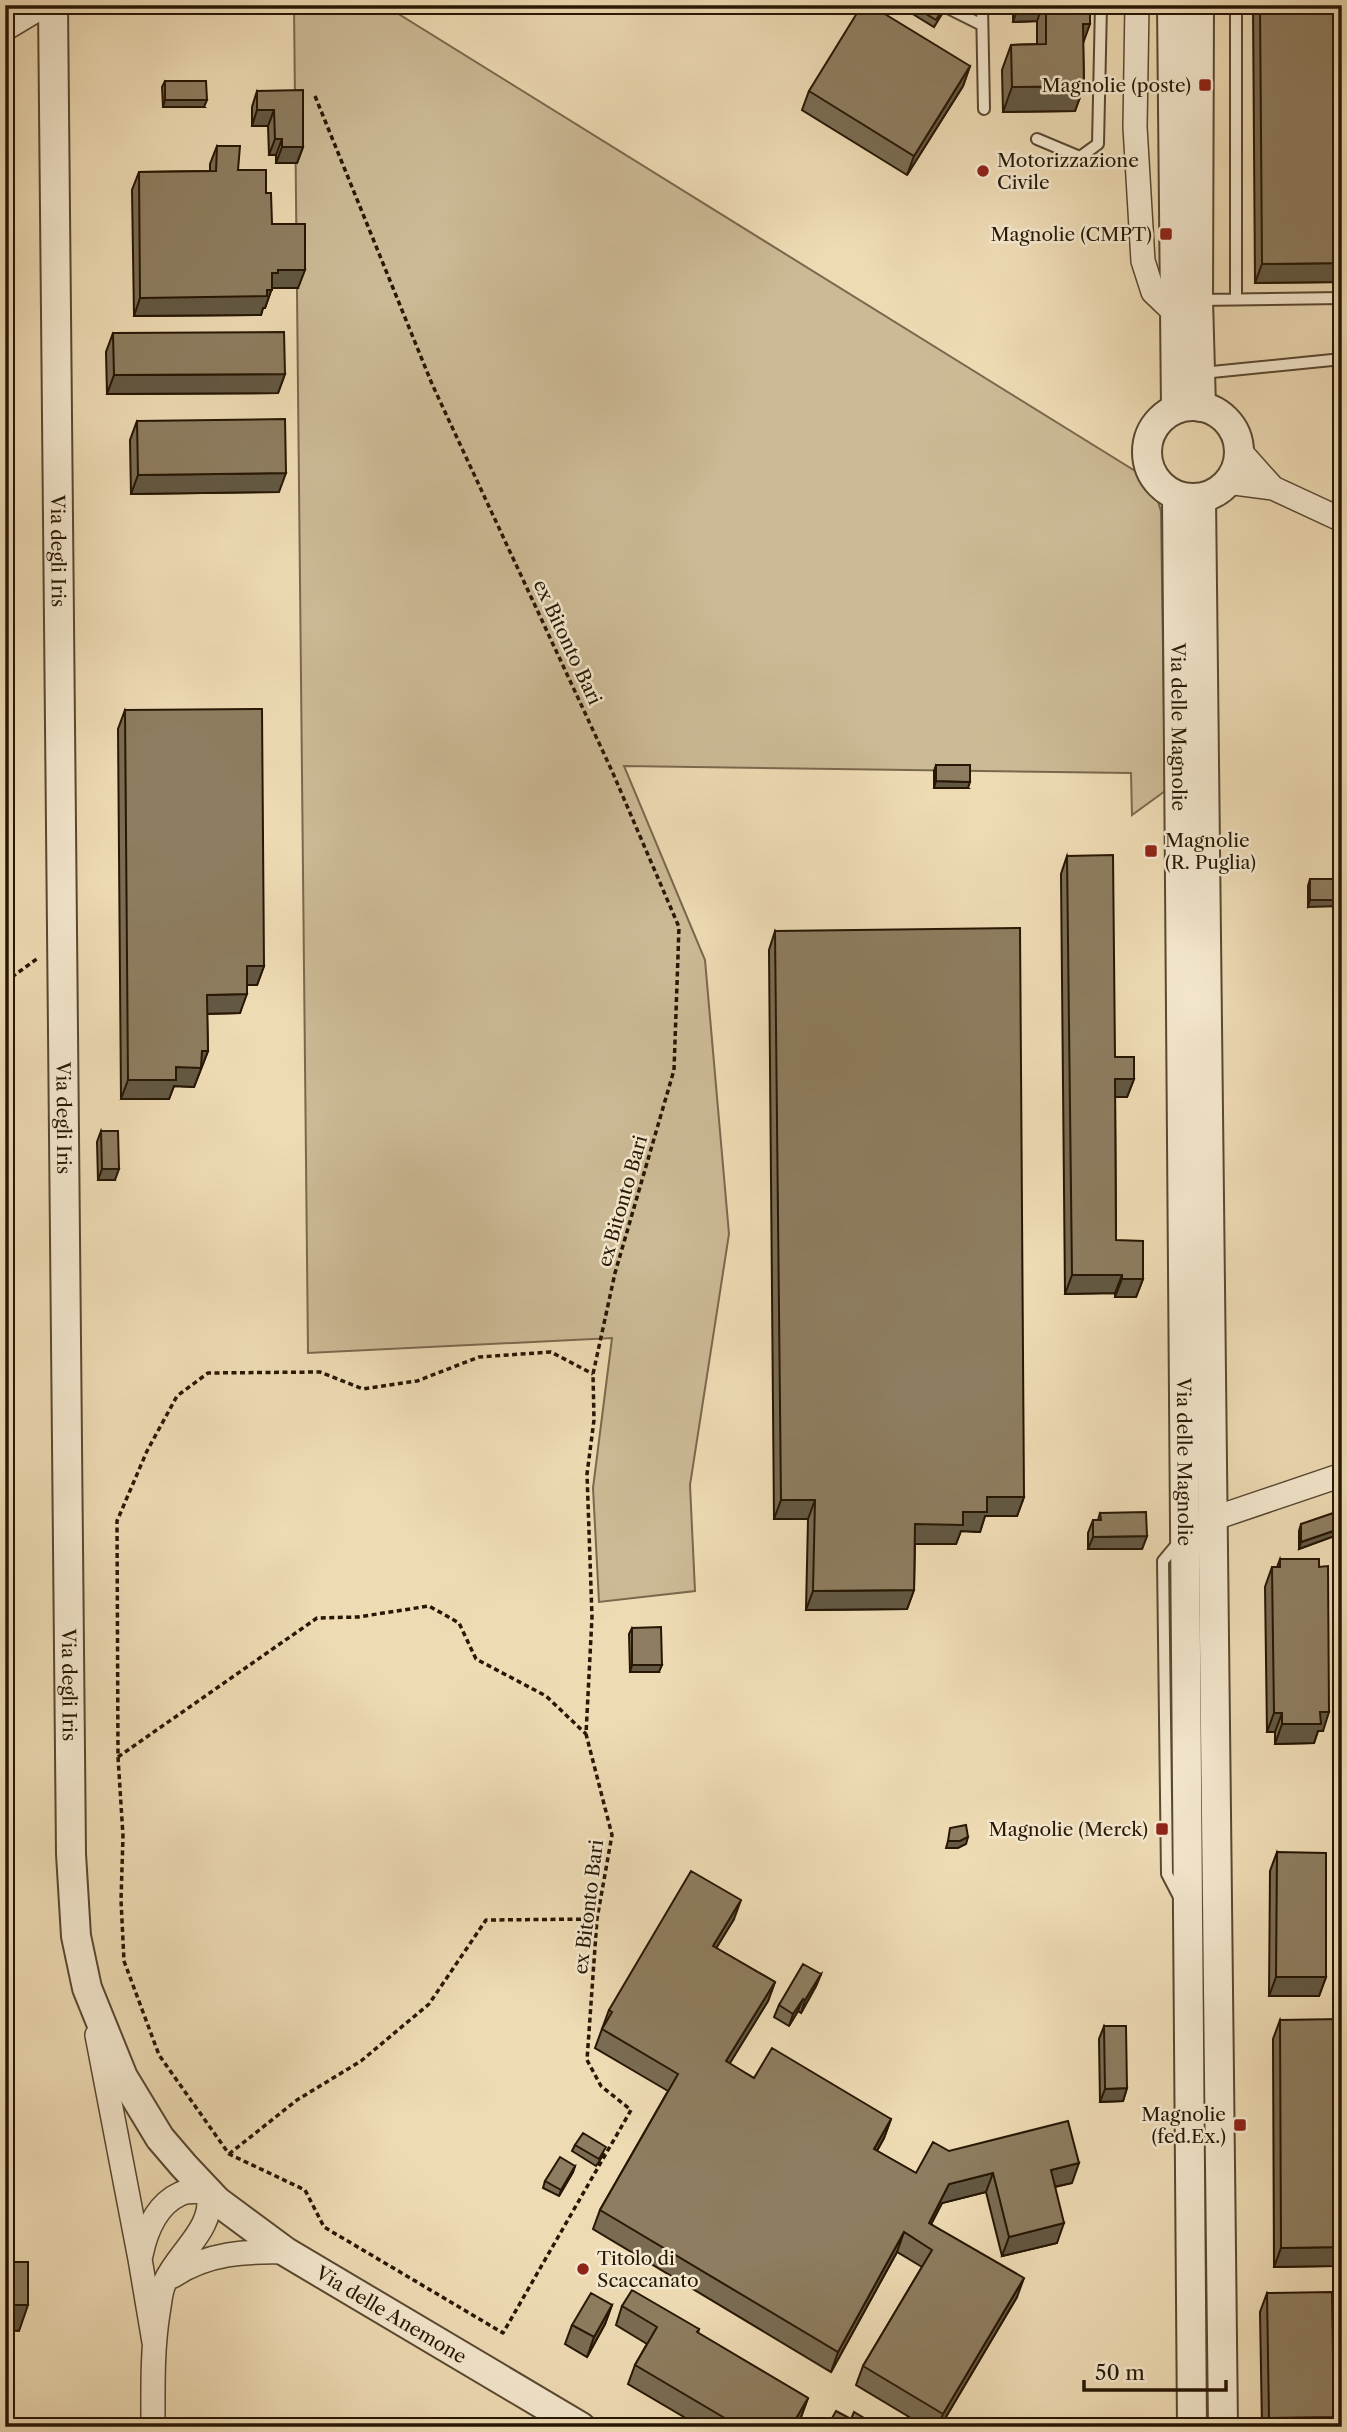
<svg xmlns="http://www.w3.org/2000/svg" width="1347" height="2432" font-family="'Libre Caslon Text',serif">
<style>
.green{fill:#ccba96;stroke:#7a684d;stroke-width:2}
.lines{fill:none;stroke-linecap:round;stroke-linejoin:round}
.service-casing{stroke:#594830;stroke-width:14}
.minor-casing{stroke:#594830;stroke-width:26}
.tertiary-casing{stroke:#594830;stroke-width:32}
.path{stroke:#271704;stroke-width:3.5;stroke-dasharray:5 3.5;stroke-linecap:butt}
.service{stroke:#f4e8ce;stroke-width:10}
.minor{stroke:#f4e8ce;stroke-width:23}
.tertiary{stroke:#f4e8ce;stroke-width:28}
.wall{fill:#7a6c53;stroke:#271704;stroke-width:2}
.shaded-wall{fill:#635843;stroke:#271704;stroke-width:2}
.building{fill:#8e7d60;stroke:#271704;stroke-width:2}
.poi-dot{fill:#8f2418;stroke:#f4e8ce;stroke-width:2.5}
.labels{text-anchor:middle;stroke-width:5;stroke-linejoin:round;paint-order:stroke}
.poi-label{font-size:19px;fill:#271704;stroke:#f4e8ce;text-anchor:end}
.street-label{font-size:19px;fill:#271704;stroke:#f4e8ce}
</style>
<rect width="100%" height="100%" fill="#eedbb4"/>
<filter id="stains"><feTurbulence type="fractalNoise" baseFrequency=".00286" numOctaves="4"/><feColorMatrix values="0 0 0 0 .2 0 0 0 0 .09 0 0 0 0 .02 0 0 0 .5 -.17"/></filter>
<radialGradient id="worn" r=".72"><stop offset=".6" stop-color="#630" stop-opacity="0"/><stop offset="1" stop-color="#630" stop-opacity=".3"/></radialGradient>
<path class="green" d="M294,5h90l756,469c9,16 18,21 21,38l4,279 -33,24 -1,-42 -507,-7 81,194 24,274 -39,251 5,106 -96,11 -6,-114 19,-150 -304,15z"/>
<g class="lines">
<defs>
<path id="service" d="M942,5l40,20
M982,5l2,104
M1037,139l43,18 18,-13 3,-139
M1236,299v-294
M1198,300l144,-2
M1202,373l140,-14
M1178,1543l-15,18 4,313 13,25"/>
<path id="minor" d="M1137,5l-2,122 8,134 10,31 22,21
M5,29l40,-24
M1239,450l34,38
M1227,482l46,6 69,32
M1212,1519l130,-44
M97,2035l43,224 14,83
M141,2255c5,-24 15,-50 39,-61 8,-4 20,-2 28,-2 8,36 -30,60 -43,90 -5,9 -5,21 -7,31 -6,38 -5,76 -5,114
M173,2276c34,-23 73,-25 113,-24"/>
<g id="tertiary">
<path id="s1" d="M53,5l18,1849 5,82 11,52 36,89 37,61 24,28 33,35 69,51 295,175"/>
<path d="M1172,5l4,404"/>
<path d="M1199,5l-1,295 3,107"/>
<circle cx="1193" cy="452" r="46"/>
<path id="s2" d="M1177,496l15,1931"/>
<path d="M1201,498l22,1929"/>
</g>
</defs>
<use href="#service" class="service-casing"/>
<use href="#minor" class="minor-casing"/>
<use href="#tertiary" class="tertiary-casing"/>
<path class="path" d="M315,96l117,288 180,387 67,156 -5,143 -59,203 -22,101 1,46 -7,54 5,143 -6,117 26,101 -15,84 -10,141 14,26 30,24 -128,223 -179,-106 -19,-37 -76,-36 -70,-99 -35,-94 -3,-61 2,-64 -5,-79 -1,-236 30,-70 30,-55 31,-23 112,-1 43,17 54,-8 62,-24 72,-5 42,22
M5,982l33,-24
M118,1757l199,-139 41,-1 71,-11 30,17 17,36 70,37 40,38
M229,2154l68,-54 64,-39 68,-57 57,-84 111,-1"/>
<use href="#service" class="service"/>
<use href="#minor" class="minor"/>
<use href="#tertiary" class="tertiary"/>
</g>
<path class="wall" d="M910,5l32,9 -8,13 -26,-16z
M1013,5h77l-7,38 1,43 -9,25 -72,1 -1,-42 9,-25 26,-1v-23l-24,1z
M1253,5h89v277l-87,1z
M970,66l-7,20 -56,89 -105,-65 7,-19z
M165,81l39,26h-41l-1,-20z
M257,91l46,56 -6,16h-21v-8h-7l-1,-29h-16v-19z
M217,146l21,24 28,23 6,31 26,64h-26l-7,20h-2l-2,7 -127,1 -2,-126 7,-18 71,-1v-7z
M113,333l172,41 -7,19 -171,1 -1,-42z
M137,421l142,71 -148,2 -1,-54z
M125,710l139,256 -7,19h-10l-7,28 -33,1 1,37 -14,36 -20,-1 -5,13h-48l-3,-370z
M936,765l32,23h-34v-17z
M1067,856l48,201 19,22 -7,18h-12l1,143 27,39 -7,18h-21v-4l-50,1 -4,-420z
M1310,879h32l-34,28v-21z
M775,931l249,566 -7,19h-32l-5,16 -19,-1 -5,13h-41l-1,46 -7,19 -101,1 2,-91h-34l-5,-569z
M101,1131l14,49h-17l-1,-38z
M1100,1513l47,23 -5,13h-54v-16l5,-13h5z
M1301,1524l39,10 -41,15v-18z
M1280,1559l43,172h-5l-4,12 -39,1v-12h-8l-2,-145 7,-20h5z
M632,1628l27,44h-29l-1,-38z
M1277,1852l49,125 -7,19h-50l1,-125z
M734,1919l-18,29 59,34 -7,19 -39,63 25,14 137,41 -7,19 -7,13 39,22 33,-22 123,32 -17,4 2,56 -55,13 -16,-64 -44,11 -11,21 86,73 -77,130h-14l-70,-42 7,-19 59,-99 -25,-15 -66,120 -238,-143 7,-19 68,-119 -73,-43 14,-38z
M821,1974l-5,12 -15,27 -3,-2 -9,15 -15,-9 5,-12z
M1280,2020l61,227 -7,19 -60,1 -1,-228z
M1104,2026l23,62 -4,13 -23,1 -1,-63z
M575,2145l29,9 -8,12 -24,-15z
M575,2166l-2,6 -14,24 -16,-8 2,-7z
M1267,2293l63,134h-68l-2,-115z
M612,2305l-7,19 -18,33 -22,-13 7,-19z
M622,2306l77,23 -1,4 110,65 -7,19 -5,10h-95l-73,-43 7,-19 12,-21 -31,-19z"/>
<path class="shaded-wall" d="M1019,5h24l-6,16 -24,1z
M1083,24h7l-9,25z
M970,66l-7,20 -56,89 7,-19z
M1084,86l-9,25 -72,1 9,-25z
M165,100h42l-3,7h-41z
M257,110h17l-6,16h-16z
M275,139h7l-6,16h-7z
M282,147h21l-6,16h-21z
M1342,263v19l-87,1 7,-19z
M278,270h27l-7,18h-26l-7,20h-2l-2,7 -127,1 6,-18z
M285,374l-7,19 -171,1 7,-19z
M286,473l-7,19 -148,2 7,-19z
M936,781l34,1 -2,6h-34z
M1310,900h32v6l-34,1z
M247,966h17l-7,19h-17z
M247,994l-7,19 -40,1 7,-19z
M202,1051h6l-14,36 -20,-1 -5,13h-48l7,-19 48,-13z
M1115,1079h19l-7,18h-18z
M102,1169h17l-4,11h-17z
M1072,1275h50l-7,18 -50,1z
M1122,1279h21l-7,18h-21z
M987,1497h37l-7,19h-32l-5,16 -19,-1 -5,13h-48l7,-20z
M781,1500h34l-7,19h-34z
M1342,1528l-2,6 -41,15 2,-7z
M1147,1536l-5,13h-54l5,-12z
M914,1590l-7,19 -101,1 7,-19z
M632,1665h30l-3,7h-29z
M1320,1712h9l-6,19h-5l-4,12 -39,1 7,-20z
M1274,1713h8l-7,19h-8z
M968,1837l-2,7 -8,4h-12l2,-7z
M741,1900l-7,19 -28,46 7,-19z
M821,1974l-5,12 -15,27 4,-13z
M1276,1977h50l-7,19h-50z
M775,1982l-7,19 -49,80 7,-20z
M803,1999l-5,12 -9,15 4,-12z
M1127,2088l-4,13 -23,1 5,-13z
M891,2119l-7,19 -17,30 7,-19z
M1079,2163l-7,20 -28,6 7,-19z
M575,2166l-2,6 -14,24 2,-6z
M993,2173l-7,19 -44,11 -20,39 7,-19 20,-39z
M1064,2223l-7,20 -55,13 7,-19z
M904,2232l-7,20 -66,120 7,-20z
M1341,2247l-7,19 -60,1 7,-19z
M1024,2278l-7,19 -77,130h-2l5,-13z
M11,2305h17l-9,26 -14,-1z
M612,2305l-7,19 -18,33 7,-20z
M5,2376h5l-5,14z
M808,2398l-7,19 -5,10h-5z
M1334,2417l-4,10h-64l3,-9z"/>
<path class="building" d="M862,5h8l100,61 -56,90 -105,-65z
M911,5h30l3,2 -8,13z
M1046,5h44v19h-7l1,62 -72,1 -1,-42 35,-1z
M1260,5h82v258l-80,1z
M165,81h41l1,19h-42z
M303,90v57h-21v-8h-7l-1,-29h-17v-19z
M217,146h23l-2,24h28v23h5l1,31h33v46h-27v3h-6v17h-5v6l-127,2 -1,-126 77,-1z
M284,332l1,42 -171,1 -1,-42z
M285,419l1,54 -148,2 -1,-54z
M262,709l2,257h-17v28l-40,1 1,56h-6l-1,17 -25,-1v13h-48l-3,-370z
M936,765h34v17l-34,-1z
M1113,855l2,202h19v22h-19l1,161 27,1v38h-21v-4h-50l-5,-419z
M1310,879h32v21h-32z
M1020,928l4,569h-37v15h-24v13l-48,-1 -1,66 -101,1 2,-91h-34l-6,-569z
M101,1131h17l1,38h-17z
M1342,1510v18l-41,14v-18z
M1146,1512l1,24 -54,1v-17h8l-1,-7z
M1280,1559h39v8l9,-1 1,146h-9l1,12h-39v-11h-8l-2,-146h8z
M661,1627l1,38h-30v-37z
M966,1825l2,12 -8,4h-12l2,-13z
M1277,1852l49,1v124h-50z
M691,1871l50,29 -28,46 62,36 -49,79 28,17 18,-30 119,71 -17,30 42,24 17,-31 16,9 119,-30 11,42 -28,7 13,53 -55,14 -16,-64 -44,11 -20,39 95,55 -81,136 -80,-48 69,-116 -28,-18 -66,120 -238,-142 78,-136 -76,-45 10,-17 -3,-2z
M803,1964l18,10 -16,26 -2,-1 -10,15 -14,-9z
M1340,2019l1,228 -60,1 -1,-228z
M1104,2026h22l1,62 -22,1z
M583,2133l23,14 -7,12 -24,-14z
M560,2157l15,9 -14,24 -16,-9z
M5,2191h7l-1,71h17v43h-17l-1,71h-5z
M632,2290l67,39 -2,3 111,66 -17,29h-51l-105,-62 22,-38 -35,-21z
M1332,2292l2,125 -65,1 -2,-125z
M591,2293l21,12 -18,32 -22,-12z
M836,2411l15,8 3,-7 25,15h-52z"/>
<g class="poi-dot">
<rect x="1198" y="78" width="14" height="14" rx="3.5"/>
<circle cx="983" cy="171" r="7"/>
<rect x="1159" y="227" width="14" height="14" rx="3.5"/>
<rect x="1144" y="844" width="14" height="14" rx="3.5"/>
<rect x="1155" y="1822" width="14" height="14" rx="3.5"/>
<rect x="1233" y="2118" width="14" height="14" rx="3.5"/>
<circle cx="583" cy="2269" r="7"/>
</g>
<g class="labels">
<g class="poi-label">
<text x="1191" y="92">Magnolie (poste)</text>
<text x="997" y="167" text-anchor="start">Motorizzazione<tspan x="997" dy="22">Civile</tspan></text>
<text x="1152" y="241">Magnolie (CMPT)</text>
<text x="1165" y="847" text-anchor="start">Magnolie<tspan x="1165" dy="22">(R. Puglia)</tspan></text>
<text x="1148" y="1836">Magnolie (Merck)</text>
<text x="1226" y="2121">Magnolie<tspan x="1226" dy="22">(fed.Ex.)</tspan></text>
<text x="597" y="2265" text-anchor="start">Titolo di<tspan x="597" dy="22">Scaccanato</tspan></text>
</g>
<g class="street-label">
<text dy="7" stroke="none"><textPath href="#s1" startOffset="546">Via degli Iris</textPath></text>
<text transform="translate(568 642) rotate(65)" y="7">ex Bitonto Bari</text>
<text dy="7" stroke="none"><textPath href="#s2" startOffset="231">Via delle Magnolie</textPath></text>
<text dy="7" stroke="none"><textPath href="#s1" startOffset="1113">Via degli Iris</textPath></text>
<text transform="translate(622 1201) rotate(-74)" y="7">ex Bitonto Bari</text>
<text dy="7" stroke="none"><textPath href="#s2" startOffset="966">Via delle Magnolie</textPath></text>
<text dy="7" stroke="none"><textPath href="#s1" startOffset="1680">Via degli Iris</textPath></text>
<text transform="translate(588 1907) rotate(-83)" y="7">ex Bitonto Bari</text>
<text dy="7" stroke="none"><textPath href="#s1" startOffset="2445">Via delle Anemone</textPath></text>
</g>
</g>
<rect width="1347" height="2432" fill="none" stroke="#eedbb4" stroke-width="28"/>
<rect x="7" y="7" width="1333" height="2418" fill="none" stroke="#271704" stroke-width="3.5"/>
<rect x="14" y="14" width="1319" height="2404" fill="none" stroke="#271704" stroke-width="2"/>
<path d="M1084 2380v10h142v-10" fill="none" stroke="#271704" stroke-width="3.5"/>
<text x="1095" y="2380" font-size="21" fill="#271704" stroke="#f4e8ce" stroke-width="5" paint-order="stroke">50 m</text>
<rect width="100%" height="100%" filter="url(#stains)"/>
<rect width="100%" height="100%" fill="url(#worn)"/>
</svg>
